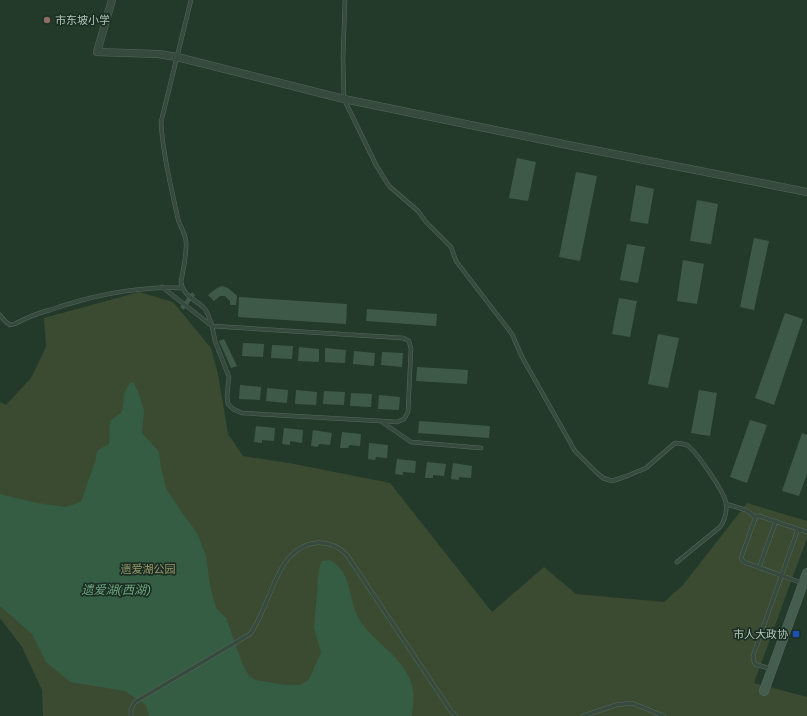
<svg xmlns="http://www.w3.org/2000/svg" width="807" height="716" font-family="'DM Sans','Noto Sans SC',sans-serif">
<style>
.green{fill:#3b4b31}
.water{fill:#345d43}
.building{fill:#3f5949}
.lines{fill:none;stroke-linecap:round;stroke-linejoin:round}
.lane-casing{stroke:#55685c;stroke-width:4.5}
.street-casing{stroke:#55685c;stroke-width:8}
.secondary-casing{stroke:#55685c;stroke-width:10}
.lane{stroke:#374a3e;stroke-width:3.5}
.street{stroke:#374a3e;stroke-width:7}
.secondary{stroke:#455d4f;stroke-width:9}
.education-dot{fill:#8d6e63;stroke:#1c2f23;stroke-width:1.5}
.transit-dot{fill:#1a4fb4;stroke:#1c2f23;stroke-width:1.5}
.labels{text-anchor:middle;stroke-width:3.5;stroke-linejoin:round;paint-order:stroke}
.poi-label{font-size:11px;fill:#b2c6ba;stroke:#1c2f23;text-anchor:start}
.park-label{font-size:11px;fill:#96966a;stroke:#1c2f23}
.water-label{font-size:12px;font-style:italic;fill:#6ca480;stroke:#1c2f23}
</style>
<rect width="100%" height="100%" fill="#233a2b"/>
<path class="green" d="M139,292l34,10 38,46 7,26 10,60 15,22 46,7 101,20 102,129 52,-45 32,27 88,8 19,-17 64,-82 60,18v17l-53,145 53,14v19h-764l-1,-26 -20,-43 -22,-29v-216l6,3 25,-27 15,-31 -2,-29z"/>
<path class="water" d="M133,382l6,12 5,16 -2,23 17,19 2,16 5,20 15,23 16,22 9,23 4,30 6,22 10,10 17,47 6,11 7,4 29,5h14l9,-4 13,-28 -7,-25 5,-59 3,-8 8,-1c24,13 17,43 32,64 14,18 37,32 47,53 7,16 4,23 3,39h-263l-3,-11 -21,-14 -55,-9 -24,-20 -14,-28 -32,-28v-112l37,9 28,4 16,-5 15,-43c0,-11 6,-10 13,-15l1,-23 11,-8 2,-6 1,-13 5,-10z"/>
<path class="building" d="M517,158l19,4 -8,39 -19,-3z
M576,172l21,4 -17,85 -21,-4z
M636,185l18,4 -6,35 -18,-3z
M697,200l21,4 -7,40 -21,-3z
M754,238l15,3 -15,69 -14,-3z
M627,244l18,3 -7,36 -18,-3z
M683,260l21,4 -7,40 -20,-3z
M222,286l6,2 7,6 2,2 -1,9h-6v-4l-5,-5h-5l-6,5 -6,-6 9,-7z
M192,292l3,3 -11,15 -4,-3z
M239,297l108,7 -1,20 -108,-7z
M619,298l18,3 -7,36 -18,-3z
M367,309l70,5 -1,12 -70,-5z
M785,313l18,6 -29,86 -19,-7z
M658,334l21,4 -11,50 -20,-4z
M224,339l13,27 -6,2 -12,-27z
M243,343l21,1 -1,13 -21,-1z
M272,345l21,1 -1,13 -21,-1z
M299,347l20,2v13l-21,-1z
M325,348l21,2 -1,13 -20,-1z
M354,351l21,2 -1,13 -21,-2z
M382,352l21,1 -1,14 -21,-2z
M417,367l51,3 -1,14 -51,-3z
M240,385l21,2 -1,13 -21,-1z
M267,388l21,2 -1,13 -21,-2z
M296,390l21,2 -1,13 -21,-1z
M699,390l18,3 -7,43 -19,-3z
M324,391l21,1 -1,13 -21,-1z
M351,393l21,1 -1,13 -21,-1z
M379,395l21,2 -1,13 -21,-1z
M750,420l17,5 -20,58 -17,-6z
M419,421l71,5 -1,12 -71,-5z
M256,426l19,2 -1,13 -12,-1v3l-8,-1z
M284,428l19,2 -1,13 -12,-2v4l-8,-1z
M313,430l19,3 -2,12 -11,-1 -1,3 -7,-1z
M342,432l19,2 -1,12 -11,-1 -1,3h-8z
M802,433l5,2v39l-8,22 -17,-5z
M369,443l19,2 -1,13 -11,-1 -1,3 -7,-1z
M397,459l19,2 -1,12 -12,-1v3l-8,-1z
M427,462l19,2 -2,12 -11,-1v3h-8z
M453,463l19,3 -1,12 -12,-1v3l-8,-1z"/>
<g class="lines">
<defs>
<path id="lane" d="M345,0l-2,58 1,41 32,66 13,21 29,25 8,11 25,25 5,14 56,73 10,23 53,94 21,21 7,6 9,3 15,-5 19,-8 29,-25c3,0 9,1 12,2 9,6 39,49 39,59 1,9 -1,16 -6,23l-43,35
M162,287l50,39 3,15 14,36 -2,19 1,8 5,5 9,4 139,8 16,1 7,-3 4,-7 3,-63 -2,-8 -6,-3 -191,-12c-2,-6 -4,-14 -8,-18 -9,-9 -21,-12 -23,-26 2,-12 6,-28 5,-40 0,-8 -6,-15 -8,-23 -7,-32 -15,-64 -17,-97l30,-122
M0,315l5,6 5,4c7,-1 10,-4 17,-7 7,-3 15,-6 23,-8 43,-15 86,-24 132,-22
M382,422l29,20 70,6
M726,504l20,6 9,7
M759,568l17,-47
M802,583l-58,-21 -3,-4 15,-42h3l48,16
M771,669l-16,-5 -1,-2 -1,-6 45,-127
M131,716v-7l4,-7 115,-68c21,-27 25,-87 66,-91 12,-1 23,4 31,12l104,156 5,5
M583,716l33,-11 16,-2 32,13"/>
<path id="street" d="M112,0l-15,52 61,2 19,3 167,42 224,46 239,47"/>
<path id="secondary" d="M764,691l43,-118"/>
</defs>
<use href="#lane" class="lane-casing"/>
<use href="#street" class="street-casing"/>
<use href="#secondary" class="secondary-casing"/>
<use href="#lane" class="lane"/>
<use href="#street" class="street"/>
<use href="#secondary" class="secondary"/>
</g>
<circle class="education-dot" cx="47" cy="20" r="4"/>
<rect class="transit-dot" x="792" y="630" width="8" height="8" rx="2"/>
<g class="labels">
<g class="poi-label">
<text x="55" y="24">市东坡小学</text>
<text x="788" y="638" text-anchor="end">市人大政协</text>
</g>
<g class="park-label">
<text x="148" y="573">遗爱湖公园</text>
</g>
<g class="water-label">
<text x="116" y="594">遗爱湖(西湖)</text>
</g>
</g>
</svg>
